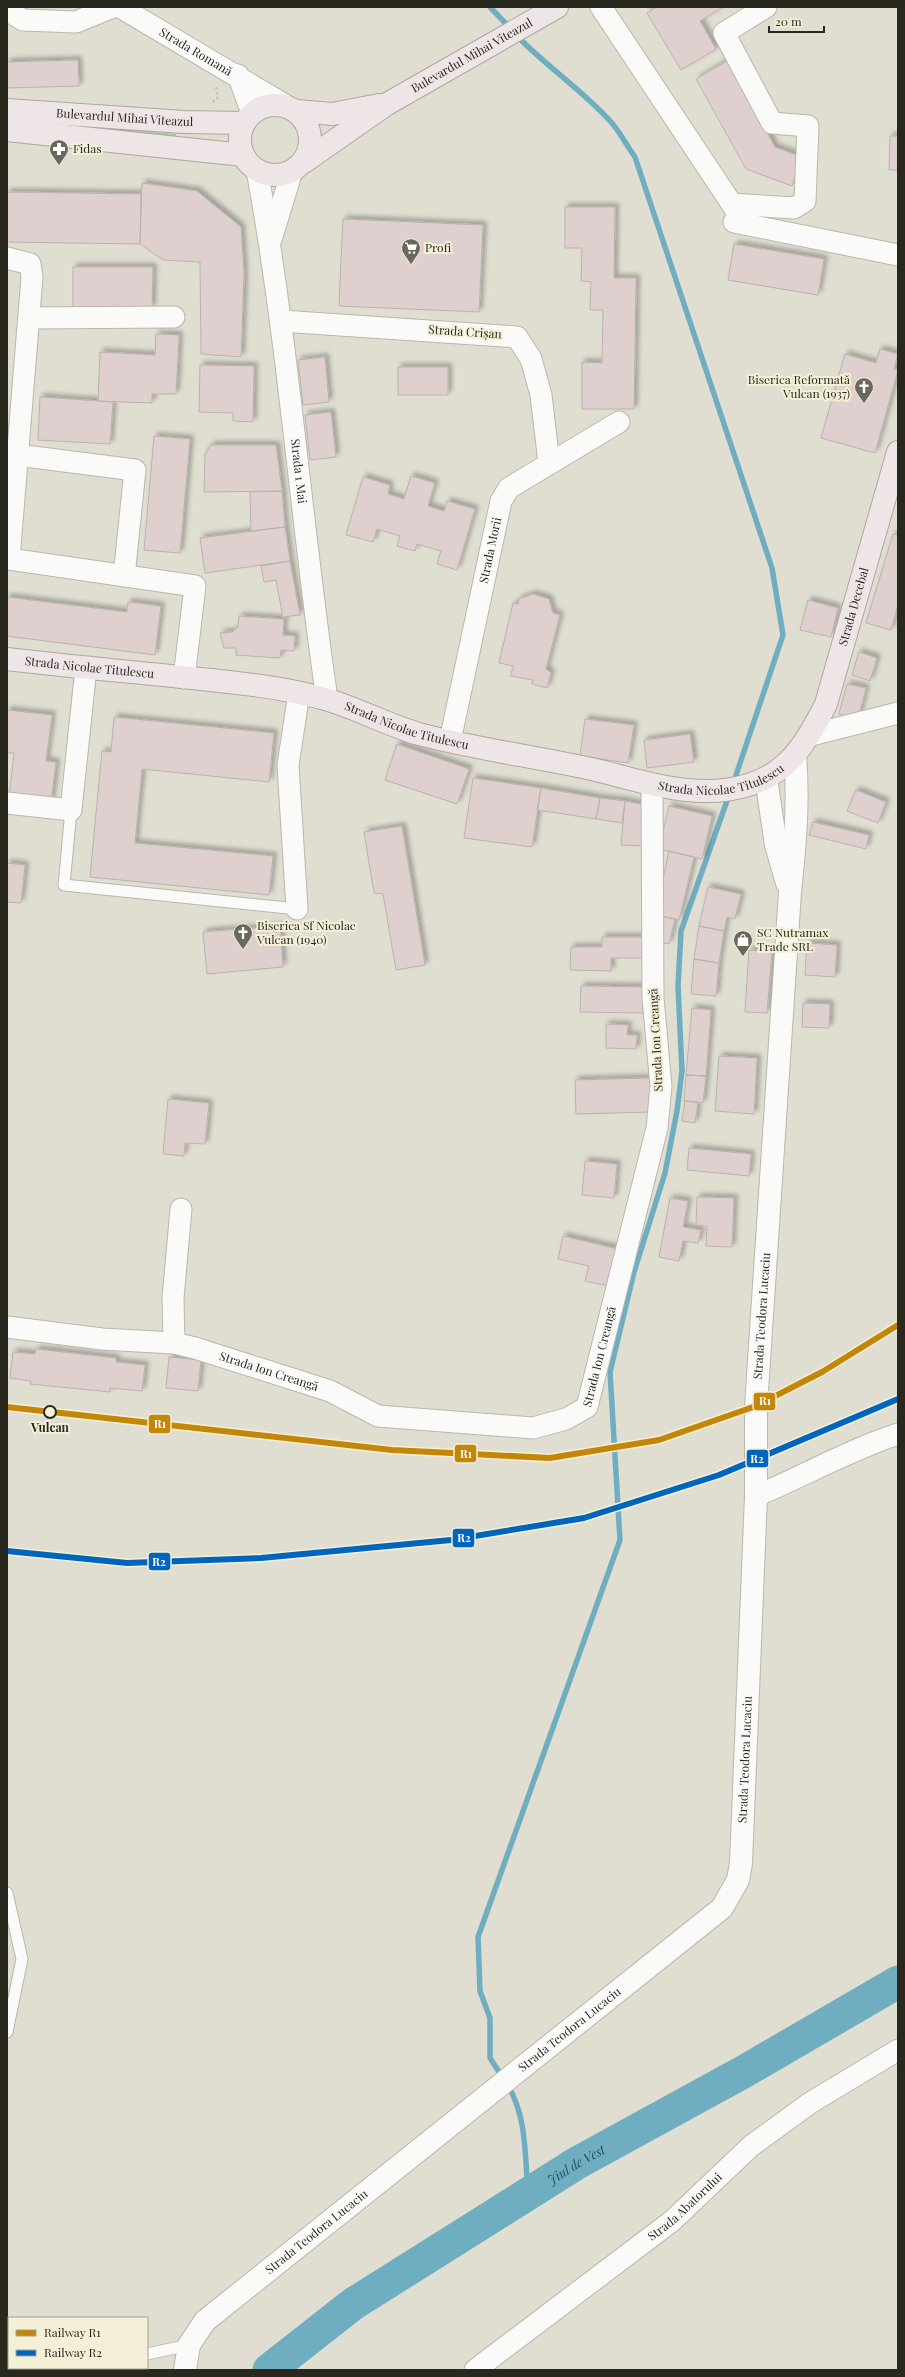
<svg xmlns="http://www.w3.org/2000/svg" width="905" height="2377" font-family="'Playfair Display',serif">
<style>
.green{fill:url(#green-dots)}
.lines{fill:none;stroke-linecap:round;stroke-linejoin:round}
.stream{stroke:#6faec0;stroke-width:5.5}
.river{stroke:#6faec0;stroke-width:33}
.building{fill:#dfd0cf;stroke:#b8b3ae;filter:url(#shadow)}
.service-casing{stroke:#b9b7ad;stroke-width:13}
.minor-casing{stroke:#b9b7ad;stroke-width:23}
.secondary-casing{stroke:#b9b7ad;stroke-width:24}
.primary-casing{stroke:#b2a4a0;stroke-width:24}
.path{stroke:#c0bfba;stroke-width:2.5;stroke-dasharray:2 3;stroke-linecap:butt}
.service{stroke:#fafaf8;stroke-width:11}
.minor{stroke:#fafaf8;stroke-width:21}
.secondary{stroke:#fafaf8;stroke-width:22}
.primary{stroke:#eee6e6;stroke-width:22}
.rail-1-casing{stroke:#f4f0d8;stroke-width:9}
.rail-2-casing{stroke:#f4f0d8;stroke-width:9}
.rail-1{stroke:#c48608;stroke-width:6}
.rail-2{stroke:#0065bd;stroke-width:6}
.stop-dot{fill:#f4f0d8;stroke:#29281f;stroke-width:2}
.labels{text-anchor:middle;stroke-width:4;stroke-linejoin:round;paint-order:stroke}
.street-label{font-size:12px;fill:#29281f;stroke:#f4f0d8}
.poi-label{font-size:12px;fill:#29281f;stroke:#f4f0d8;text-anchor:start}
.stop-label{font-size:12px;font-weight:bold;fill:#29281f;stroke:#f4f0d8}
.water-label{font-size:13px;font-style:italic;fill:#1e5161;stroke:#f4f0d8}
.line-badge{stroke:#f4f0d8;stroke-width:1.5}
.badge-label{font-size:11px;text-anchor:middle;font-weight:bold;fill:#fff}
</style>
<defs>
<pattern id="green-dots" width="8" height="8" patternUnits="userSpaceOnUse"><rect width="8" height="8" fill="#adcfa7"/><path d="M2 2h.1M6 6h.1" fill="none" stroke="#95b28f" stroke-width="1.8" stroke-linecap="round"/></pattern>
<filter id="shadow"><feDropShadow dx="3.5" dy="-3.5" stdDeviation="2" flood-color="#0004"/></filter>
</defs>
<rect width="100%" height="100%" fill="#e0ded1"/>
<path class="green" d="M7,118l169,16v5l-169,-17z"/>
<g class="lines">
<path class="stream" d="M490,7l20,21
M516,35c30,31 66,55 95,87 9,10 16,24 24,35l137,411 11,67 -50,149
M503,2078l-13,-20v-40l-10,-27 -2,-54 142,-397 -10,-168 24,-100 31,-99 12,-62 5,-40 -4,-85 3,-55 48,-136
M508,2086c19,30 17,73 20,108"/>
<path class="river" id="s1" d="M269,2370l84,-66 224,-141 168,-92 153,-89"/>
</g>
<path class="building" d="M657,7h66l-23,14 16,28 -35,21 -34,-57z
M78,60l1,26 -72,2v-26z
M727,61l48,86 27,10 -10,29 -46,-17 -50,-90z
M890,136h8v34h-9z
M142,183l55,8 44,36 3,47 -3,83 -40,-3 -1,-92 -37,-2 -23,-16z
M7,192l134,2 -1,50 -133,-2z
M565,207h50l-1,71h22l-2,131h-52v-47l20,1 1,-53h-13l1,-28 -10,-1 1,-33h-17z
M343,219l140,6 -4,87 -140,-6z
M734,244l90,15 -6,36 -90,-15z
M73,267h80l-1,41h-79z
M156,334l23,1 -3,59h-24v9l-54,-2 2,-49 55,3z
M880,349l18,5 -4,15 4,1 -23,83 -54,-15 24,-84 31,9z
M325,357l4,45 -26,3 -5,-45z
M200,365l54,1 -1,56 -20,-1v-8l-34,-1z
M398,367h50v28h-50z
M40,397l73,5 -3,42 -72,-4z
M331,412l5,45 -26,3 -5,-45z
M154,436l36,3 -10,114 -36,-3z
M211,445h65l6,46 -78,1 1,-38z
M411,476l24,7 -7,23 16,5 3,-10 28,8 -18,61 -20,-6 4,-13 -24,-7 -2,7 -18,-5 3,-10 -23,-7 -4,13 -27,-7 17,-58 27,8 -2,9 16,5z
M282,491l3,36 -34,4 -1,-39z
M285,527l5,34 -85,12 -5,-35z
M893,534l5,1v69l-7,26 -25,-7z
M290,561l10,54 -17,2 -7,-37 -12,2 -3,-16z
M533,594l16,5 4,14 7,2 -14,54 5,4 -4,15 -15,-4 1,-4 -23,-4 4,-10 -15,-3 14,-60 5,1 1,-5z
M7,597l120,15 1,-10 33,4 -6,49 -148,-19z
M808,600l30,8 -7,29 -31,-7z
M239,616l45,3 -1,16 12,1 -1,15 -13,-1 -1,8 -44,-3v-7h-12l-4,-15 12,-1 6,-5z
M859,652l18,6 -7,23 -18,-6z
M847,684l19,4 -8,31 -19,-5z
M7,710l45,5 -6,46 10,1 -5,41 -42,-5 5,-45h-7z
M114,717l160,16 -5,49 -127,-13 -7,74 138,13 -4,39 -179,-18 12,-126 9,1z
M585,719l49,6 -6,38 -48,-7z
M690,734l4,28 -47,6 -3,-28z
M397,744l72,25 -12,35 -72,-24z
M473,778l68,10 -9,59 -68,-9z
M541,788l59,10 -4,21 -59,-9z
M856,790l30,12 -8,21 -31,-12z
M600,798l25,3 -3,22 -26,-4z
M625,801l20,4 -2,41 -22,-1z
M669,806l43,10 -10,43 -43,-10z
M813,822l56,13 -3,14 -57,-14z
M402,826l23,139 -29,5 -13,-76 -9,-1 -10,-61z
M669,851l25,6 -15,63 -24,-5z
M7,863l18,2 -4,38 -14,-1z
M708,887l33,7 -6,25 -8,-2 -3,14 -25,-5z
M660,916l15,3 -6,25 -15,-3z
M280,926l3,41 -76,7 -4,-42z
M699,926l25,5 -5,32 -25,-4z
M602,937h42v21h-33v13l-41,-1 1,-23h31z
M807,943l30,2 -2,32 -30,-2z
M749,950l23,2 -5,61 -22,-1z
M694,959l25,4 -3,33 -25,-2z
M581,986l62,1v26l-63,-1z
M803,1003l27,1 -1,24 -27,-1z
M692,1008l19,2 -5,66 -20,-1z
M606,1024l22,1 -1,10h10l-1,14 -30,-1z
M719,1056l38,2 -3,56 -39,-3z
M686,1075l20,1 -3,27 -19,-2z
M650,1078l1,34 -75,2 -1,-34z
M168,1099l41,4 -4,41 -20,-1 -1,13 -21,-2z
M685,1101l13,1 -3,21 -13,-2z
M689,1148l62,6 -2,22 -62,-6z
M585,1161l32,3 -3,34 -32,-3z
M697,1197l37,1 -2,49 -26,-1 1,-20 -11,-1z
M670,1198l18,3 -5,26 18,3 -3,13 -15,-2 -4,20 -20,-4z
M563,1236l55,13 -9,37 -24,-5 4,-15 -31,-7z
M36,1349l80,9v4l29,3 -3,26 -32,-3v4l-80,-8 1,-3 -21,-3 3,-26 22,2z
M169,1357l32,3 -3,31 -32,-3z"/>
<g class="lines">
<defs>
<path id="service" d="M71,810l-7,75 233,24
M7,1893l15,66 -15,73
M7,2330l2,2
M147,2354l42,-9"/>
<g id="minor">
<path id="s2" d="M120,7l165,98"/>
<path d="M601,7l144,217"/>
<path d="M7,10l16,10 53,2 37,-15"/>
<path d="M238,75l14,38"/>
<path id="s3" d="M257,170c32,175 44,353 70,529"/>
<path d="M732,204l62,4 11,-7 3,-75 -36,-3 -48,-90 42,-26"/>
<path d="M734,222l164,33"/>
<path d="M271,240l21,-69"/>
<path d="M7,258l23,6 2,13 -23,282 186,27 -11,92"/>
<path d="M29,318l145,-1"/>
<path d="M281,321l236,16 14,22 10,36 8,68"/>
<path d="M17,455l118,15 -11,106"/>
<path d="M811,735l87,-22"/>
<path id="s4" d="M450,741l51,-240 8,-13 110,-66"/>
<path d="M7,803l64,7 15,-142"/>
<path d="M297,909l-9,-144 11,-72"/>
<path id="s5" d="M7,1327l95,12 72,4 21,5 135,43 48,25 155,12 33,-9 21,-12 70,-279 4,-42 -8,-88 -1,-213"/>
<path d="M174,1343l-1,-45 8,-89"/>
<path d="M756,1496c48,-20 93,-46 142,-62"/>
<path id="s6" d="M475,2370l197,-149 79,-75 59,-43 88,-53"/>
</g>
<g id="secondary">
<path d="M766,778l10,67 11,38"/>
<path id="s7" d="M185,2370l4,-25 16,-24 517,-413 16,-28 3,-17 15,-367v-90l34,-514c5,-46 9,-90 5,-137"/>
</g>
<g id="primary">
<circle cx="275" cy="140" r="35"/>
<path id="s8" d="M7,110l177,12 60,1"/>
<path d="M297,111l35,3 47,-9"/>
<path d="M7,130l236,25"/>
<path id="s9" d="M304,162l83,-58 170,-97"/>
<path id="s10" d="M7,659c58,7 116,12 175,18 48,5 96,9 143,22 32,9 62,26 94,35 60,16 121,23 181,37 40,10 83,24 125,19 57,-7 77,-39 101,-86l72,-252"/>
</g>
</defs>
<use href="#service" class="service-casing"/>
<use href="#minor" class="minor-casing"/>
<use href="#secondary" class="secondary-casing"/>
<use href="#primary" class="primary-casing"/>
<path class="path" d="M213,102l5,-5 -2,-10"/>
<use href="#service" class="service"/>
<use href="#minor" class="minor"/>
<use href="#secondary" class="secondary"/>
<use href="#primary" class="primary"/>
<defs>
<path id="rail-1" d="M7,1407l385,43 158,8 109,-18 97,-34 66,-34 76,-47"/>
<path id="rail-2" d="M7,1551l120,12 134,-5 190,-18 133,-22 135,-43 179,-76"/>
</defs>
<use href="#rail-1" class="rail-1-casing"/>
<use href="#rail-2" class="rail-2-casing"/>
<use href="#rail-1" class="rail-1"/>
<use href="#rail-2" class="rail-2"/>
</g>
<defs>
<symbol id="pharmacy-pin" viewBox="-11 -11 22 30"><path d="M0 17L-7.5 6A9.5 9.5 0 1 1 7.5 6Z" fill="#69685d" stroke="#f4f0d8"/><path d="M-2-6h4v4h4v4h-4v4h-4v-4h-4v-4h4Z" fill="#fff"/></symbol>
<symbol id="supermarket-pin" viewBox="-11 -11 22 30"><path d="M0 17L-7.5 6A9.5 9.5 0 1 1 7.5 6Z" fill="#69685d" stroke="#f4f0d8"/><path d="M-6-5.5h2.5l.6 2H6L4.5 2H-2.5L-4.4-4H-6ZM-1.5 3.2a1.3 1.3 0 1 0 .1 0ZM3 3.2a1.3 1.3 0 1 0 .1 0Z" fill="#fff"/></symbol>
<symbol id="church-pin" viewBox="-11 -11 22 30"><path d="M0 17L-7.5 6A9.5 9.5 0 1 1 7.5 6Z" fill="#69685d" stroke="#f4f0d8"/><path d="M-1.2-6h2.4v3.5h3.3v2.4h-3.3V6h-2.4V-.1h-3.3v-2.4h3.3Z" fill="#fff"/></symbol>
<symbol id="shop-pin" viewBox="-11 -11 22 30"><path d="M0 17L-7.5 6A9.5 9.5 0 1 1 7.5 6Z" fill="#69685d" stroke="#f4f0d8"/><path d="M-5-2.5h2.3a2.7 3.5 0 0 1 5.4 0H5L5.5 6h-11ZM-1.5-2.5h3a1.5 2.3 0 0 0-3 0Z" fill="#fff"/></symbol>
</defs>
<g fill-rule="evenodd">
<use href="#pharmacy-pin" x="48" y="138" width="22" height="30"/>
<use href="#supermarket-pin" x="400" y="237" width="22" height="30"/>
<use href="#church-pin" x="853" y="376" width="22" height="30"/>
<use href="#church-pin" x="232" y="922" width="22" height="30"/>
<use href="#shop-pin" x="732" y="929" width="22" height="30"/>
</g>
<circle class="stop-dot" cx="50" cy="1412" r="6"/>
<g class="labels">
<g class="street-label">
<text dy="4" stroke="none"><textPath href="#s2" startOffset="88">Strada Romană</textPath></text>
<text dy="4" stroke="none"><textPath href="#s9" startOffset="199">Bulevardul Mihai Viteazul</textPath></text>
<text dy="4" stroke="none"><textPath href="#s8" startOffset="118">Bulevardul Mihai Viteazul</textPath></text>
<text transform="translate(465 332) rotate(4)" y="4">Strada Crișan</text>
<text dy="4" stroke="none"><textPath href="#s3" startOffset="304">Strada 1 Mai</textPath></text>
<text dy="4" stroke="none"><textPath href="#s4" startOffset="195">Strada Morii</textPath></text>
<text dy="4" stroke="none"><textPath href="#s10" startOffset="974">Strada Decebal</textPath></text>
<text dy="4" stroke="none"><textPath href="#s10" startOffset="83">Strada Nicolae Titulescu</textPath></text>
<text dy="4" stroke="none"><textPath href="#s10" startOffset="407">Strada Nicolae Titulescu</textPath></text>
<text dy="4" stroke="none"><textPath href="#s10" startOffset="731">Strada Nicolae Titulescu</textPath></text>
<text transform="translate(656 1040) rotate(-93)" y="4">Strada Ion Creangă</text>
<text dy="4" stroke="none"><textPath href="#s7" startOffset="1313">Strada Teodora Lucaciu</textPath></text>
<text dy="4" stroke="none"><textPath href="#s5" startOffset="651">Strada Ion Creangă</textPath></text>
<text dy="4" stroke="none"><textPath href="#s5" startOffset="267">Strada Ion Creangă</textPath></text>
<text dy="4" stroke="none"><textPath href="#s7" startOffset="869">Strada Teodora Lucaciu</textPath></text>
<text dy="4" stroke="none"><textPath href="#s7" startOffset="521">Strada Teodora Lucaciu</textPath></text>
<text dy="4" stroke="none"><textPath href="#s6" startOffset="266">Strada Abatorului</textPath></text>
<text dy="4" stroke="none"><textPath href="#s7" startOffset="197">Strada Teodora Lucaciu</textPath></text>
</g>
<g class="poi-label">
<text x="73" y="153">Fidas</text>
<text x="425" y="252">Profi</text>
<text x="850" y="384" text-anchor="end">Biserica Reformată<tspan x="850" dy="14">Vulcan (1937)</tspan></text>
<text x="257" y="930">Biserica Sf Nicolae<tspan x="257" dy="14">Vulcan (1940)</tspan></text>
<text x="757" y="937">SC Nutramax<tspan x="757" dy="14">Trade SRL</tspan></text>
</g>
<g class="stop-label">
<text x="50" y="1432">Vulcan</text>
</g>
<g class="water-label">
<text dy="5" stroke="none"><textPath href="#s1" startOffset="370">Jiul de Vest</textPath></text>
</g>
</g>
<g class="line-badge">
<rect x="753" y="1392" width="23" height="19" rx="4" fill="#c48608"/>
<rect x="148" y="1414" width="23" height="20" rx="4" fill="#c48608"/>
<rect x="454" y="1444" width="23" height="19" rx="4" fill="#c48608"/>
<rect x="746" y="1449" width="23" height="19" rx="4" fill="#0065bd"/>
<rect x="452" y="1528" width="23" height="20" rx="4" fill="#0065bd"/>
<rect x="148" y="1552" width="23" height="19" rx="4" fill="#0065bd"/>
</g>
<g class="badge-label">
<text x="765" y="1405">R1</text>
<text x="160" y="1428">R1</text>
<text x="466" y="1458">R1</text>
<text x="757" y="1463">R2</text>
<text x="464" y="1542">R2</text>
<text x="159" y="1566">R2</text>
</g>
<rect width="905" height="2377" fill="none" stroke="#29281f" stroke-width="16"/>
<rect x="8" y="2317" width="140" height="52" fill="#f4f0d8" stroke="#a3a08e"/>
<rect x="16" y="2330" width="20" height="6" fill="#c48608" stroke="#a3a08e"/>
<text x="44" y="2337" font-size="12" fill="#29281f">Railway R1</text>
<rect x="16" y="2350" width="20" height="6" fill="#0065bd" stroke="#a3a08e"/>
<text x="44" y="2357" font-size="12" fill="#29281f">Railway R2</text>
<path d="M769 26v6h55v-6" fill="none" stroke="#29281f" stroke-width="2"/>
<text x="775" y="26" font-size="12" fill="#29281f" stroke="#f4f0d8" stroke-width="3" paint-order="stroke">20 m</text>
</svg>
